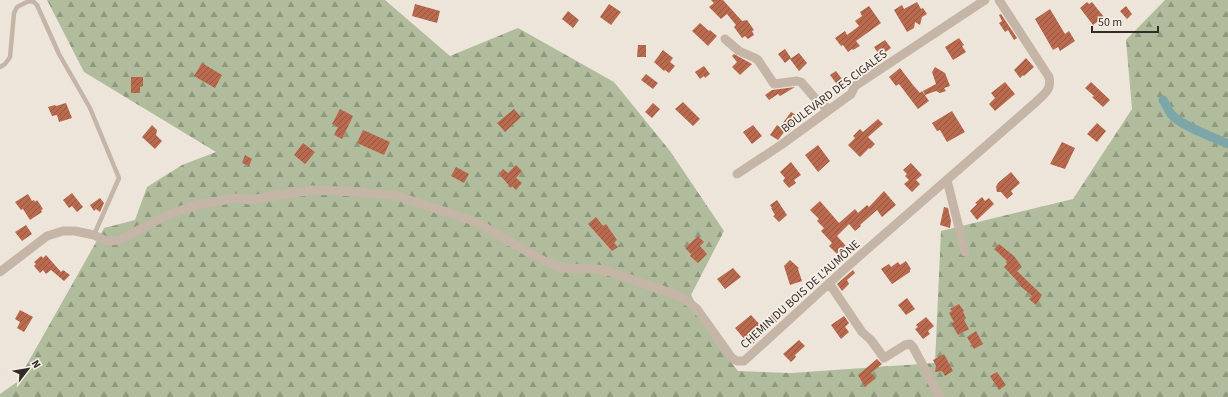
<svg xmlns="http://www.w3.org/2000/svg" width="1228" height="397" font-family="'Source Sans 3',sans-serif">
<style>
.forest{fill:url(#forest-firs)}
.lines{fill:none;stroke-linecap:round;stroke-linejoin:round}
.canal{stroke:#7ca6a8;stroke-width:9}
.building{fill:url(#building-hatch)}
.service{stroke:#c5b5a7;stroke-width:4.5}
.minor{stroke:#c5b5a7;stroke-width:9}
.labels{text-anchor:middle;stroke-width:3.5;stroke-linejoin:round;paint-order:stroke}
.street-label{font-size:12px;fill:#322b27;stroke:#f7efe6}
</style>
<defs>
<pattern id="forest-firs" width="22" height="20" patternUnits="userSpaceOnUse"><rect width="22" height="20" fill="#b0bc9c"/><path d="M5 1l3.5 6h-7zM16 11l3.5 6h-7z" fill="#90997f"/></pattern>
<pattern id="building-hatch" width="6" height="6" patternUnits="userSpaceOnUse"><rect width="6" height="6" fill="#b9694d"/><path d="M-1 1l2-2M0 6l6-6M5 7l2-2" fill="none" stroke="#975740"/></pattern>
</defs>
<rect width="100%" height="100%" fill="#eee5da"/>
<path class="forest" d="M47,0h338l65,56 68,-28 96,54 56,69 54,80 -33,64 25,48 22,28 53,2 144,-10 6,-132 132,-32 59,-90 -6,-69 39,-40h63v397h-1228v-3l17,-12 87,-154 31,-8 12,-33 35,-22 34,-13 -132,-80z"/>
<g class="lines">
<path class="canal" d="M1163,100c3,4 5,10 8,14 10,12 42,23 57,30"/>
</g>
<path class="building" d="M711,0h12l19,21 5,-1 7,10 -2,1 2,4 -6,4 -3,-3 -3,2 -8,-11 2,-2 -9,-11 -6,5 -12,-12 5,-4z
M917,2l4,7 2,-1 4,6 -5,3 -2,8 -5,-3 -1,6 -7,4 -13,-22 8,-5 2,4z
M1087,2l2,2 3,-2 12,15 -11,8 -13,-17z
M415,4l25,7 -3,12 -25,-7z
M609,4l12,8 -10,13 -11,-8z
M869,6l12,17 -25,18 4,5 -7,4 -1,-1 -4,3 -5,-7 -2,1 -6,-8 10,-7 2,4 12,-9 -4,-5 7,-5 -2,-4z
M1126,6l6,8 -5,5 -7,-8z
M1050,9l15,25 4,-3 6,10 -15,10 -2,-4 -5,3 -18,-31z
M568,11l11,9 -6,8 -11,-9z
M1001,14l16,24 -3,2 -6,-10 -3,2 -6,-9 3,-2 -3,-6z
M700,23l9,8 1,-1 7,6 -9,10 -16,-15z
M959,38l5,7 -2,1 4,6 -13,8 -8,-13z
M885,40l6,8 -11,8 -6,-9z
M638,45h8v12h-9z
M785,49l6,9 -6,5 -7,-9z
M663,50l10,8 -3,4 5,4 -6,7 -4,-3 -1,1 -10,-9z
M799,53l8,10 -8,8 -9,-12z
M734,54l18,10 -12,11 -8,-8 5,-5 -5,-6z
M1026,58l8,9 -10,9 -1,-1 -3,3 -6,-8z
M202,63l20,12 -7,13 -21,-12z
M704,66l6,8 -5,4 -1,-2 -4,3 -5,-7z
M935,67l10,6 5,13 -6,2 2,3 -6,2 -4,-2 -11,4 -2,-4 13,-7 -4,-12z
M900,68l13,17 7,8 2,-2 7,10 -11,8 -19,-25 -3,2 -7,-9z
M836,71l6,8 2,-1 5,7 -7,6 -12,-16z
M646,74l12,9 -5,6 -12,-9z
M131,77h12v9l-3,1v6h-9z
M1005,82l10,12 -20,17 -6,-7 6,-6 -4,-5z
M1091,82l19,18 -7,7 -11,-10 2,-1 -9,-8z
M795,87l-15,9 -2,-2 -9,6 -4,-5 7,-5z
M683,102l17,17 -7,7 -18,-17z
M66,103l6,15 -13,4 -2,-7 -5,1 -4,-9 7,-2 1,1z
M653,103l7,6 -8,9 -7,-6z
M340,109l13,7 -11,23 -8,-4 4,-8 -6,-3z
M514,109l7,8 -16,15 -8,-9z
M952,111l13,21 -18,10 -7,-12 -3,1 -5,-8z
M791,112l5,3 -4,6 3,2 -5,8 -2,2 -3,-2 -7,9 -8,-5 7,-10 3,2z
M878,119l5,5 -15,13 7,7 -5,5 -1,-1 -9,9 -12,-12 7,-7 -2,-2 7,-7 3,3z
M1097,123l9,8 -9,11 -10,-8z
M152,125l5,5 -1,5 6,6 -7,8 -13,-12z
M753,125l9,11 -10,8 -9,-12z
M363,130l27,12 -6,13 -27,-12z
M1062,142l13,6 -10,21 -15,-5z
M303,143l12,9 -10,12 -11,-9z
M818,145l12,16 -12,11 -13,-17z
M245,155l7,4 -3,7 -7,-3z
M791,162l10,13 -7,5 2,3 -7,5 -6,-7 2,-3 -5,-6z
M911,163l11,12 -6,5 4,4 -8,8 -8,-8 5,-4 -4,-4 2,-2 -4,-4z
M516,165l6,6 -6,7 6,5 -6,7 -4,-4 -1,2 -12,-14 4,-5 5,4z
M456,167l13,7 -5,9 -13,-7z
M1011,172l9,11 -9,8 2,3 -6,5 -6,-7h-4l-1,-5 2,-4z
M884,191l12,14 -14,12 -5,-7 -17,15 1,1 -6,5 -6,-7 -12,12 10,11 -9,8 -9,-9 3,-3 -11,-12 3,-3 -7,-7 2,-2 -9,-9 10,-9 19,22 16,-14 3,4 9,-8 2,2z
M72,193l11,14 -6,5 -5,-6 -3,2 -6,-8z
M28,194l4,7 2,-1 1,2 2,-2 6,9 -2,1 1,2 -12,8 -7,-11 -2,1 -6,-8z
M982,197l3,4 4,-3 5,6 -17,16 -7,-9 7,-7 -2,-1z
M100,198l4,5 -4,9 -4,-3 -2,2 -4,-6z
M777,200l10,15 -8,7 -6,-6 2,-1 -4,-7h1l-2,-3z
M944,207l4,1 3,13 -1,7 -10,-3z
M596,217l7,9 3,-2 11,16 -3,3 4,4 -6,4 -24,-27z
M26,225l6,9 -10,7 -7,-9z
M698,236l6,6 -4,4 7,8 -9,9 -8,-7 1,-2 -6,-6z
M999,244l15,12 8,11 -5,4 25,24 -6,10 -7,-6 3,-3 -14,-12 1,-1 -15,-16 3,-3 -1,-2 1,-1 -13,-12z
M46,255l15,17 2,-2 7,5 -6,6 -13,-11 -5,4 -3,-4 -3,3 -6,-7 2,-2 -2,-2 7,-6 2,2z
M790,260l9,8 -1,1 4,12 -12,4 -6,-19z
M906,261l5,8 -1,1v2l-18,12 -11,-15 8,-5 2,3 7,-5 2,3z
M733,268l8,9 -16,12 -8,-10z
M853,270l2,3 -8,7 2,4 -7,7 -5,-7z
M907,298l8,11 -9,6 -8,-10z
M959,304l5,7 -1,1 3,6 -2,2 5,9 -11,6 -7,-12 3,-1 -5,-9 3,-2 -2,-2z
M20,310l13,7 -9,15 -7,-4 3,-6 -5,-3z
M778,310l5,5 -7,7 -6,-6z
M751,315l11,12 -3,3 5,4 -11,10 -5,-5 -2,2 -11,-13z
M844,316l5,7 -4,4 4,5 -8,7 -10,-14z
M926,317l8,9 -6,5 2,3 -7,5 -8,-10 3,-2 -2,-2z
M976,331l7,13 -9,5 -7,-12z
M799,340l6,6 -10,9 1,2 -5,5 -8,-8z
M944,354l9,17 -8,5 -3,-5 -7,1 1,-6 -3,-6z
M877,359l5,5 -11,9 5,5 -11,9 -7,-12z
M997,372l9,13 -7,5 -9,-14z"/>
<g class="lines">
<path class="service" d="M0,67l5,-3 5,-7 4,-44 3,-6 12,-6 5,1 3,3 22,49 31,54 29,70 -25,57"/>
<path class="minor" d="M725,39l14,12 16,7 3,2 16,24 23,-3 4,1 19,22 10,5
M737,174l44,-29 70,-51 4,-8 130,-86
M947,180l18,72
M0,272l47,-36 16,-5h12l19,4 12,6 14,-1 45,-24 31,-11 39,-7 15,2 62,-10 28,1 54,4 80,26 70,40 19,7 33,1 12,2 71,25 7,4 11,9 35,49 5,3h7l104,-95 188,-164c8,-8 16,-12 13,-25l-50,-77
M829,283l33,49 9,8 13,18 21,-13 5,-1 3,3 27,50"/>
</g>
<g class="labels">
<g class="street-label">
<text transform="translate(834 91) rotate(-37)" y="4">BOULEVARD DES CIGALES</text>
<text transform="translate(800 294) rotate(-42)" y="4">CHEMIN DU BOIS DE L'AUMÔNE</text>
</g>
</g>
<g transform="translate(28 369) rotate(59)" stroke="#f7efe6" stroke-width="3" paint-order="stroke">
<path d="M0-3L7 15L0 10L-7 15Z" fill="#322b27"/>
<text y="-6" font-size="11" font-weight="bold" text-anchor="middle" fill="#322b27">N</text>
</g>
<path d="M1092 26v6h66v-6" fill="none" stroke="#322b27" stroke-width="2"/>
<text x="1098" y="26" font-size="12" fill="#322b27" stroke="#f7efe6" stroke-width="3" paint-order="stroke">50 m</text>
</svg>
